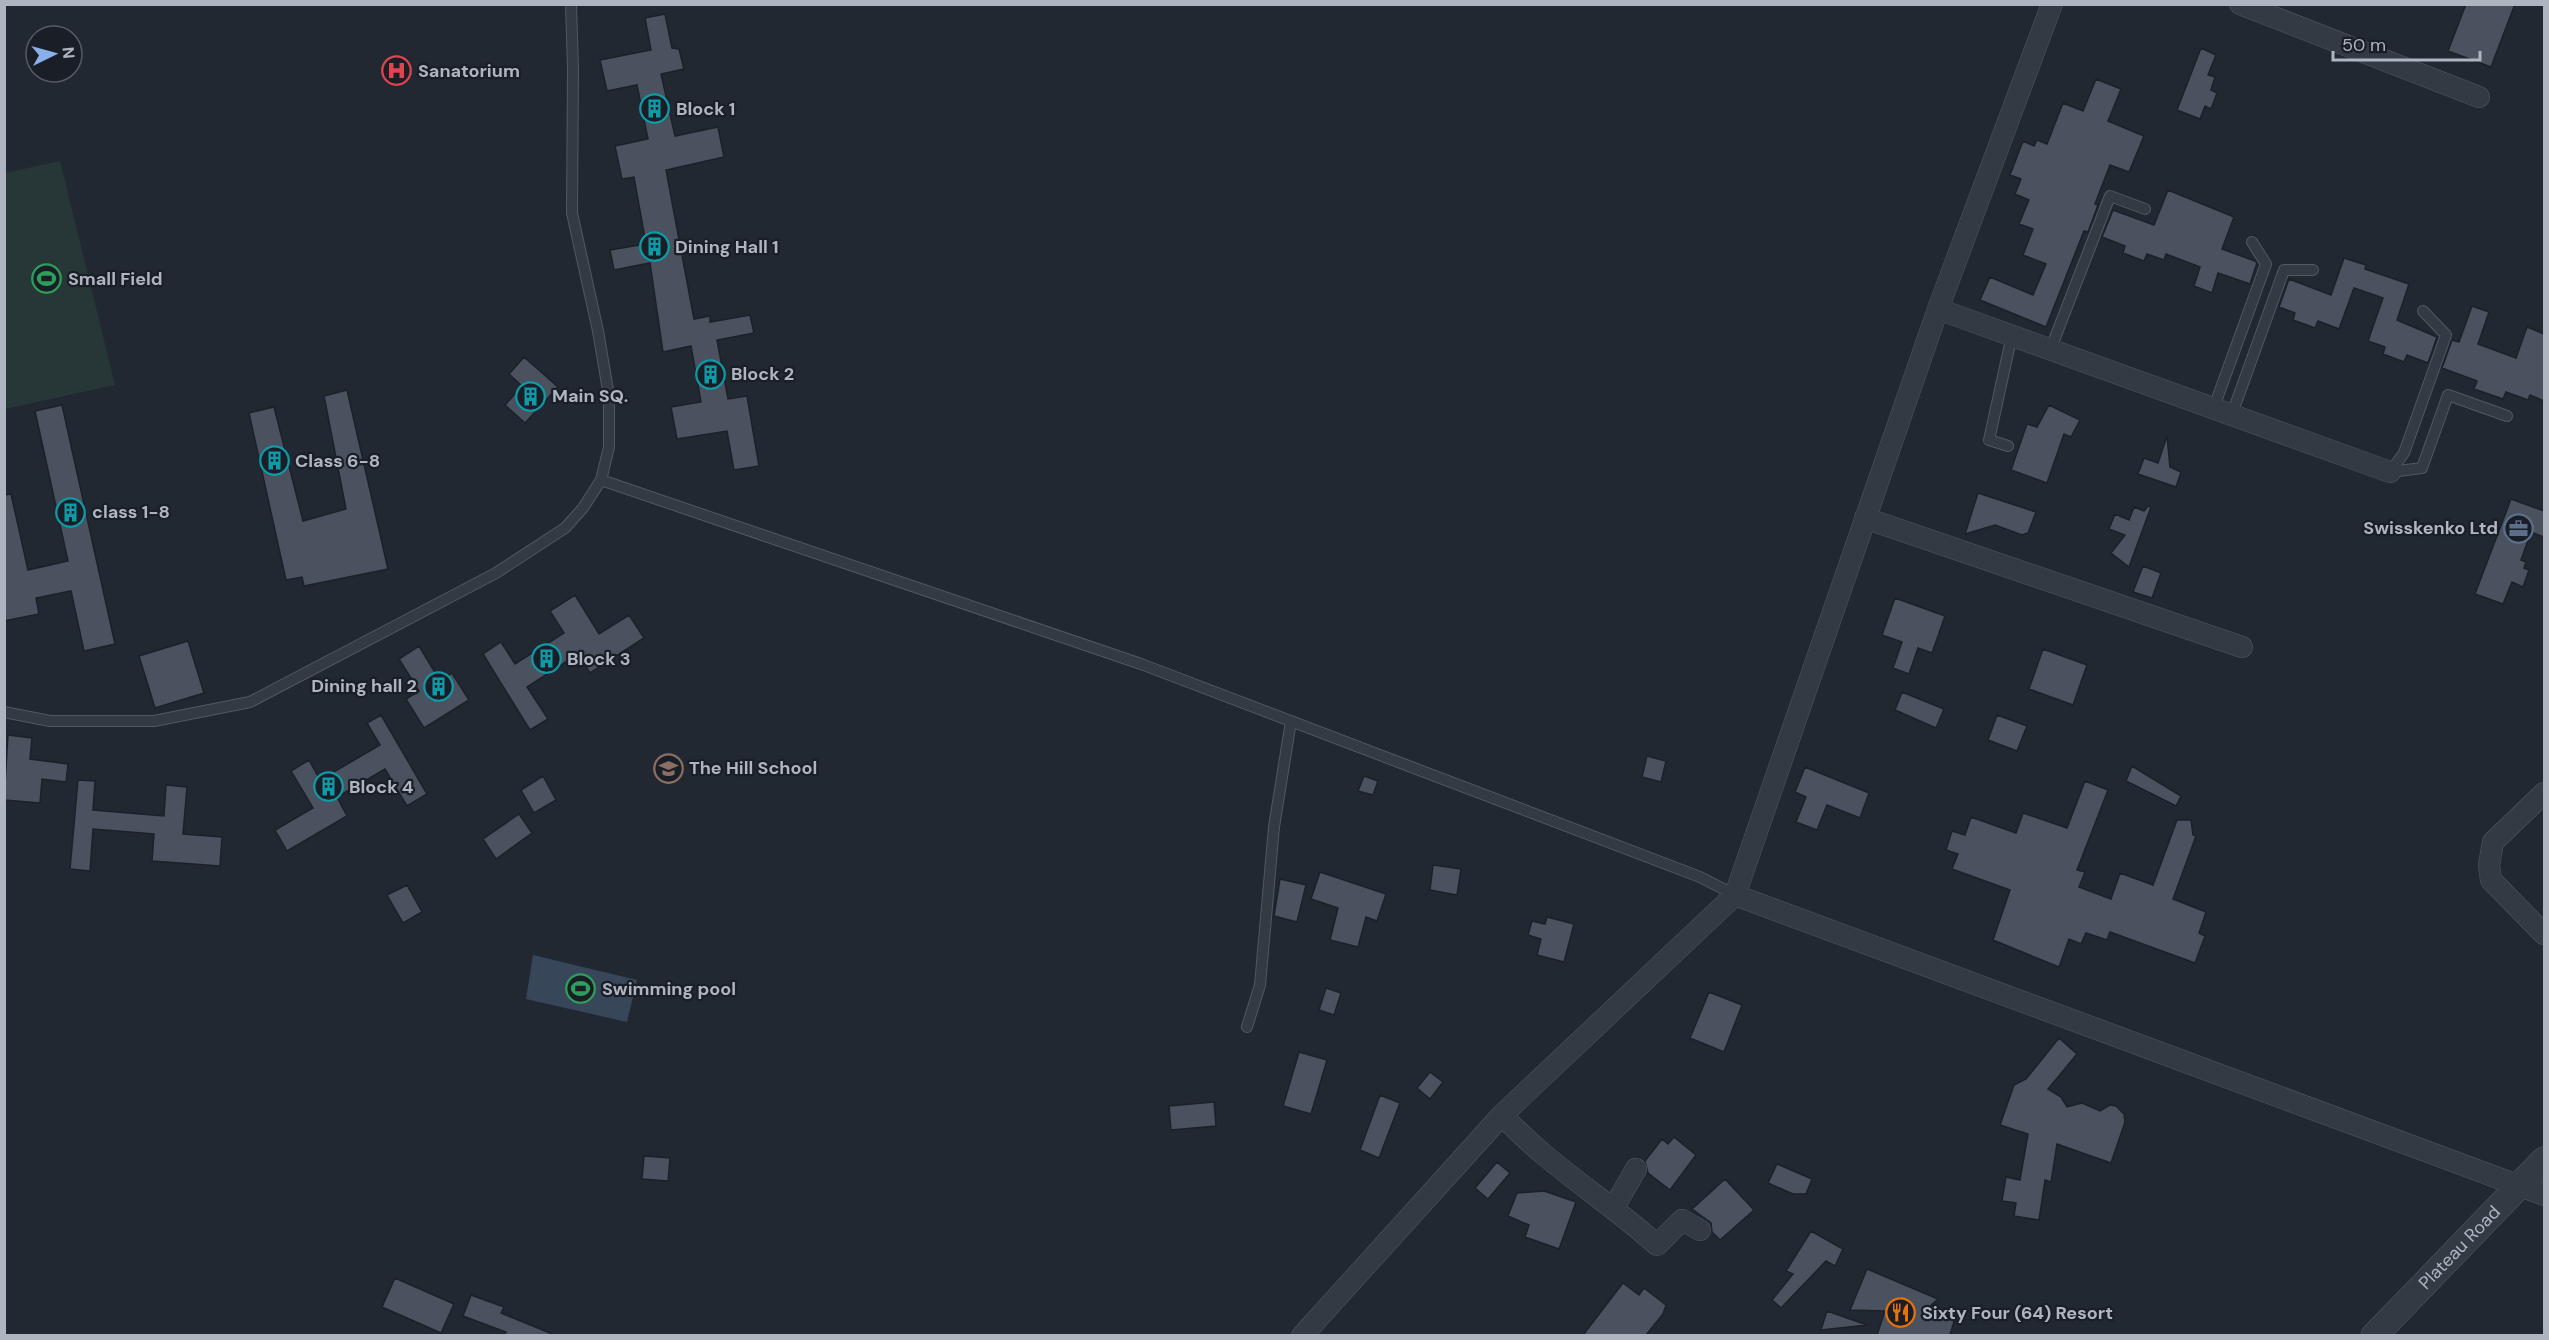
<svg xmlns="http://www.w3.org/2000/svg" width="2549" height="1340" font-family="'DM Sans',sans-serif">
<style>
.green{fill:#273737}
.water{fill:#38465a}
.building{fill:#49525e;stroke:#1c2129;stroke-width:1.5}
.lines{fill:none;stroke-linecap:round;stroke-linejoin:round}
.service-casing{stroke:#515861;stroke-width:12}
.minor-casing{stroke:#515861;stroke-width:22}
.tertiary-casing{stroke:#515861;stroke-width:27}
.service{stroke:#343a43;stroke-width:10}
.minor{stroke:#343a43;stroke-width:21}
.tertiary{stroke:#343a43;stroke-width:26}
.labels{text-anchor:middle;stroke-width:4.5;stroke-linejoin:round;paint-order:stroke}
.poi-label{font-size:18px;font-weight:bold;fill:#aeb5c0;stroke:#1a1f27;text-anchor:start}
.street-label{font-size:18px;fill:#aeb5c0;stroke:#1a1f27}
</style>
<rect width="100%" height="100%" fill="#212832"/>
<path class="green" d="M60,161l55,224 -110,24v-236z"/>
<path class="water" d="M533,955l104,25 -10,42 -101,-23z"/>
<path class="building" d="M2466,4h49l-24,63 -43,-16z
M665,14l7,34 7,1 5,20 -23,5 14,62 43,-9 6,30 -58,13 28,149 16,-3v6l40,-7 4,18 -37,7 11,59 19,-3 12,70 -25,4 -7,-39 -50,8 -6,-32 30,-5 -10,-56 -28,6 -13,-89 -36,7 -4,-20 36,-6 -12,-67 -12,2 -7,-33 33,-7 -11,-54 -30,6 -7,-31 51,-10 -6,-32z
M2201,48l15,7 -8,20 7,2 -4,13 6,3 -6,16 -6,-3 -5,13 -23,-9z
M2096,79l25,10 -13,32 36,15 -15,36 -19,-7 -15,39 3,1 -10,27 -4,-1 -38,96 -66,-27 10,-23 43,18 13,-31 -23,-9 10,-26 -14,-5 10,-24 -14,-6 6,-15 -11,-4 13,-34 11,5 3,-6 10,4 16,-41 20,8z
M2168,190l66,27 -12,32 33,12 2,2 -7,21 -32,-11 -6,20 -18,-7 6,-19 -34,-13 -2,6 -17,-6 -3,7 -21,-8 2,-7 -23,-9 11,-27 41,15z
M2344,258l22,7 -1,4 44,15 -12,36 40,17 -9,26 -21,-8 -3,7 -21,-8 2,-7 -17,-6 15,-43 -29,-10 -15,41 -21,-8 -3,7 -22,-8 2,-7 -16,-6 10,-28 42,16z
M2472,306l17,6 -11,32 38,14 11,-31 17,7v67l-14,-6 -2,5 -22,-8 -3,7 -29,-10 3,-8 -35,-13 10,-28 7,2z
M524,357l34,30 -33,36 -20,-18 17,-19 -13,-12z
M347,390l41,179 -84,17 -2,-9 -16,3 -37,-167 25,-6 29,114 43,-12 -22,-113z
M62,405l53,239 -31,7 -13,-60 -35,7 3,16 -35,7v-126l7,-1 17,76 40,-9 -33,-150z
M2049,405l31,15 -9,17 -7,-3 -17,49 -36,-13 16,-46 10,3z
M2167,436l3,31 11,5 -5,15 -38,-13 6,-16 14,5z
M1978,493l58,19 -8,21 -6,2 -27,-10 -30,9z
M2511,499l33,12v26l-13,-5 -10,28 5,2 -2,6 5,2 -6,17 -11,-5 -9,22 -28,-10z
M2148,506l3,1 -22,60 -18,-14 14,-18 -16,-6 6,-15 14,6 5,-13 10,4z
M2143,566l18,7 -9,25 -19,-6z
M575,595l24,39 30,-19 15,23 -54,35 -12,-19 -51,33 21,32 -18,11 -47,-76 18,-12 14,22 49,-31 -14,-22z
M1895,598l50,18 -13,37 -14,-5 -9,26 -16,-6 9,-26 -20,-7z
M188,641l16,52 -49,15 -16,-52z
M419,646l21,35 12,-8 17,27 -45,28 -18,-29 13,-8 -20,-32z
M2043,649l44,16 -14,40 -44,-16z
M1902,692l42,17 -8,19 -41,-18z
M381,715l46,79 -20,12 -22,-37 -48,28 10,19 -60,35 -12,-21 38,-22 -22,-37 18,-11 11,20 60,-35 -13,-22z
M1997,715l30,11 -10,25 -29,-11z
M8,735l24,3 -2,21 38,5 -2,18 -24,-3 -2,24 -36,-3z
M1647,756l19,5 -5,21 -19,-5z
M2132,766l49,30 -5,10 -50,-25z
M1805,767l64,26 -9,25 -33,-13 -10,25 -21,-8 10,-25 -11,-5z
M543,776l13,24 -22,13 -13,-23z
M1364,776l14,5 -5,14 -15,-4z
M78,780l17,1 -2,29 71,6 2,-31 21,2 -4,47 39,3 -2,29 -68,-5 2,-27 -61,-5 -3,42 -20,-2z
M2085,781l23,9 -31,80 8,2 -6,15 32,12 9,-26 33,12 24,-65h14l2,15 3,1 -23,63 33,13 -7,21 6,3 -10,27 -85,-31 -3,8 -21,-7 -5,11 -12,-5 -10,28 -66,-27 17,-50 -58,-21 6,-15 -12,-4 6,-19 13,4 6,-18 45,16 7,-20 44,15z
M519,814l13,19 -36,26 -13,-20z
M1433,865l28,4 -4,26 -27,-5z
M1320,872l66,22 -9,27 -11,-4 -8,30 -28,-7 8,-32 -27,-9z
M1280,879l26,6 -9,37 -23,-6z
M407,885l15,27 -19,11 -16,-28z
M1547,917l27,7 -10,38 -27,-7 4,-16 -13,-4 4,-14 13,3z
M1326,988l15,5 -7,22 -15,-5z
M1709,992l33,13 -18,47 -34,-14z
M2059,1038l18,16 -29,35 13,8 6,10 15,-4 18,8 10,-6 6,1 8,8 1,8 -14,41 -54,-19 -6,38 -6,-2 -6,40 -25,-4 2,-13 -14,-2 4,-24 14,3 8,-46 -28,-9 14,-40 12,-6z
M1299,1052l28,8 -16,54 -28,-8z
M1430,1072l13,10 -13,17 -13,-11z
M1380,1095l20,8 -21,55 -19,-8z
M1214,1102l2,24 -45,4 -2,-24z
M1674,1137l22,18 -26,35 -22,-17 -3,-12 17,-22 6,5z
M644,1156l26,2 -2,23 -26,-2z
M1497,1162l13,11 -22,26 -13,-11z
M1777,1164l35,15 -6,15h-13l-25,-11z
M1725,1179l29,31 -34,30 -8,-8 -1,-9 -19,-14z
M1544,1191l32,11 -17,47 -34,-12 4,-12 -21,-9 9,-23z
M1811,1231l32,18 -8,17 -9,-5 -45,47 -9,-8 21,-26 -7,-3z
M1867,1269l71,30 -11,10 28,9 -5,17h-73l8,-24 -35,-1z
M395,1278l59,26 -13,29 -59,-26z
M1623,1283l16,12 5,-7 22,17 -3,9 -17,21h-63z
M471,1295l33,12 -3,6 54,22h-51l2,-3 -43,-16z
M1827,1311l40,14 -46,5z"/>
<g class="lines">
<defs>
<path id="service" d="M2051,348l59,-152 35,13
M2214,407l52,-143 -14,-22
M2232,414l52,-144h29
M2008,446l-19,-6 23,-105
M2390,472l14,-19 42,-118 -23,-24
M2390,472l32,-4 26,-73 59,21
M601,480l540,184 559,213 35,18
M4,712l46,9h104l96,-19 246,-129 69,-45 18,-20 18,-28 8,-33v-51l-11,-65 -26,-118 1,-144 -2,-65
M1247,1027l13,-42 14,-158 17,-106"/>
<path id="minor" d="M2240,4l239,93
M1938,309l452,163
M1865,518l377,129
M2544,793l-51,49 -4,23 2,15 53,54
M1735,895l809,300
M1502,1115c46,50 105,85 155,130l25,-25 18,10
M1614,1207l22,-38
M1302,1336l200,-221 233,-220 203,-586 114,-305"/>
<g id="tertiary">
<path id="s1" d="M2374,1336l170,-176"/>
</g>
</defs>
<use href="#service" class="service-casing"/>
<use href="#minor" class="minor-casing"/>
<use href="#tertiary" class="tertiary-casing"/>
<use href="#service" class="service"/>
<use href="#minor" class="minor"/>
<use href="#tertiary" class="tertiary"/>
</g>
<defs>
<symbol id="hospital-ring" viewBox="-11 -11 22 22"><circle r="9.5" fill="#1a1f27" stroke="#e0444e" stroke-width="1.5"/><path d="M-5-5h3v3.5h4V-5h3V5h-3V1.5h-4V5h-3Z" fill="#e0444e"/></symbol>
<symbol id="building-ring" viewBox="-11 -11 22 22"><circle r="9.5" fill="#1a1f27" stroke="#0f9aa8" stroke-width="1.5"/><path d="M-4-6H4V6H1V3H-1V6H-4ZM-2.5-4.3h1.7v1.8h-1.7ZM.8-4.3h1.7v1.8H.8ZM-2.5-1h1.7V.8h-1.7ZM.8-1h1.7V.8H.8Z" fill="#0f9aa8"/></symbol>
<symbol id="stadium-ring" viewBox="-11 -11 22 22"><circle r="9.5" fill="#1a1f27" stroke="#2e9e5b" stroke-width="1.5"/><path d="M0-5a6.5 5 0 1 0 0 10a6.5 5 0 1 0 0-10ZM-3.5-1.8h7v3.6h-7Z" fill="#2e9e5b"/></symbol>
<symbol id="office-ring" viewBox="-11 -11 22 22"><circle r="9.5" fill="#1a1f27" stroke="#5c6f8a" stroke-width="1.5"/><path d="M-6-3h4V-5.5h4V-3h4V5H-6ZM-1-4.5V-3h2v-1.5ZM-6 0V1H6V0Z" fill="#5c6f8a"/></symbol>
<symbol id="school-ring" viewBox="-11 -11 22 22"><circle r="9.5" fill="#1a1f27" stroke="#8d6e63" stroke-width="1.5"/><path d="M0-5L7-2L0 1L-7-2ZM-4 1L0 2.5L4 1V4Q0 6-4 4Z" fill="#8d6e63"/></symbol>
<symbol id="restaurant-ring" viewBox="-11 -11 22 22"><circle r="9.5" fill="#1a1f27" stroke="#e8710a" stroke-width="1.5"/><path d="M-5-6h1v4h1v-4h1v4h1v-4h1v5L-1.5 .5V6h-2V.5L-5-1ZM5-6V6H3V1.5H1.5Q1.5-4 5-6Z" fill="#e8710a"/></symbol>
</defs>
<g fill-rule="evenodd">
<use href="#hospital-ring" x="380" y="54" width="33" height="33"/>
<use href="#building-ring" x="638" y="92" width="33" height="33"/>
<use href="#building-ring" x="638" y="230" width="33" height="33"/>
<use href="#stadium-ring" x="30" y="262" width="33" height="33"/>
<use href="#building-ring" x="694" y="358" width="33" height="33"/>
<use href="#building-ring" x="514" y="380" width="33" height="33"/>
<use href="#building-ring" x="258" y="444" width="33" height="33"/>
<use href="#building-ring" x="54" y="496" width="33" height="33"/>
<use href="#office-ring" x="2502" y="512" width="33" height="33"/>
<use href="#building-ring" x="530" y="642" width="33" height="33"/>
<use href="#building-ring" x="422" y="670" width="33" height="33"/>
<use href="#school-ring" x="652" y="752" width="33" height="33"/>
<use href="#building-ring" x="312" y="770" width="33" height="33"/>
<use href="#stadium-ring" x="564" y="972" width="33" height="33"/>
<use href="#restaurant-ring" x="1884" y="1296" width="33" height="33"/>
</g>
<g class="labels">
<g class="poi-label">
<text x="418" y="77">Sanatorium</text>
<text x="676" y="115">Block 1</text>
<text x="675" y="253">Dining Hall 1</text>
<text x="68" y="285">Small Field</text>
<text x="731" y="380">Block 2</text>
<text x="552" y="402">Main SQ.</text>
<text x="295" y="467">Class 6-8</text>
<text x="92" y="518">class 1-8</text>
<text x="2498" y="534" text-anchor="end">Swisskenko Ltd</text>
<text x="567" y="665">Block 3</text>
<text x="417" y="692" text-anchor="end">Dining hall 2</text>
<text x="689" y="774">The Hill School</text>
<text x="349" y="793">Block 4</text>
<text x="602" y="995">Swimming pool</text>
<text x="1922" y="1319">Sixty Four (64) Resort</text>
</g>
<g class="street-label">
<text dy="6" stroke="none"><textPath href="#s1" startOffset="123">Plateau Road</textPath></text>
</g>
</g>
<rect width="2549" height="1340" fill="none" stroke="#aeb5c0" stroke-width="12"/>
<g transform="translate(54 54) rotate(85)"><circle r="28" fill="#1a1f27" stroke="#555b64" stroke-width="1.5"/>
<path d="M0-4.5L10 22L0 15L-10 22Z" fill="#8aafe9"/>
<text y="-9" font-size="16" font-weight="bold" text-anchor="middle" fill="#aeb5c0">N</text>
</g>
<path d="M2333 51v9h147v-9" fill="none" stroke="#aeb5c0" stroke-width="3"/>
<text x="2342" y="51" font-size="18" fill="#aeb5c0" stroke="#1a1f27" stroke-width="4.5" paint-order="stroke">50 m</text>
</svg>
